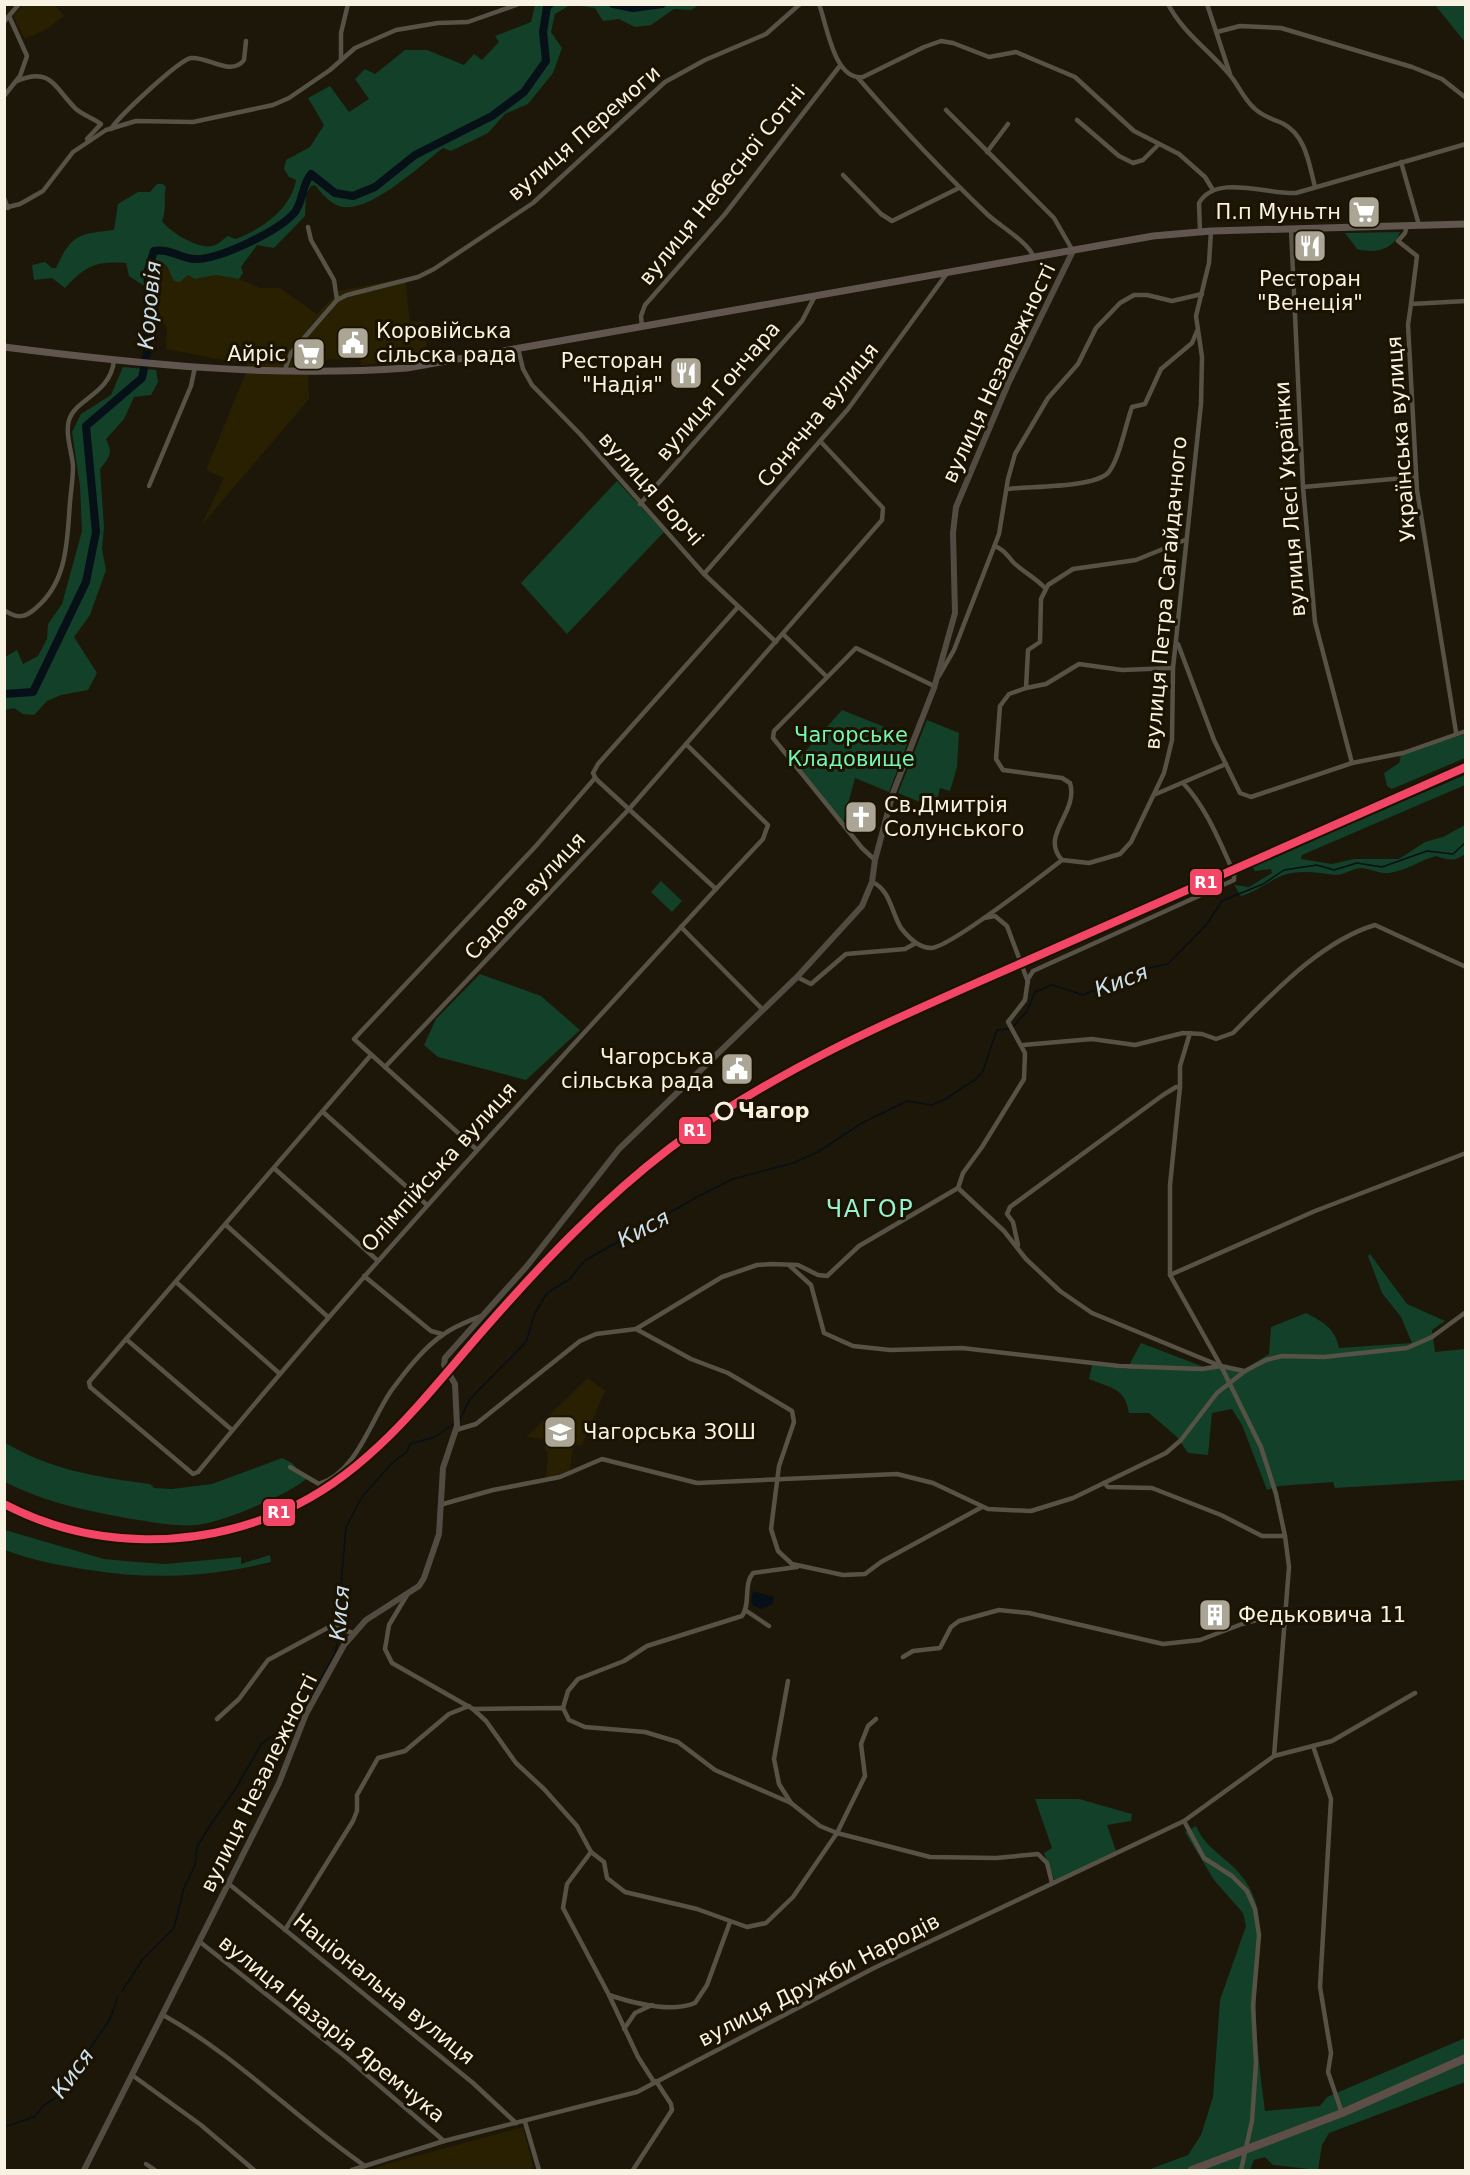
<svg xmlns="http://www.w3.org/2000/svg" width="1470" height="2175" viewBox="0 0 1470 2175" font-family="'DejaVu Sans',sans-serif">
	<rect width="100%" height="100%" fill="#1c1709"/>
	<g fill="#291f01">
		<polygon points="24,4 55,5 64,16 47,29 25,39 13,16"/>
		<polygon points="161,262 166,265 169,273 188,275 195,279 216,275 239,279 260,288 280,288 317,314 339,291 405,278 410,322 425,321 427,358 361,365 360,359 308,360 309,399 201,526 224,478 206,470 249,365 166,349 167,328 161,320 153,282 157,266"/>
		<polygon points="588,1378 605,1391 582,1445 573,1446 570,1472 546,1478 548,1451 545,1451 544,1439 526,1437"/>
		<polygon points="523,2127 534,2170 369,2170 397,2161"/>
	</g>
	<g fill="#124028">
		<path d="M535 5H570L555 14 551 32 562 48 553 73 528 104 505 114 488 133 451 151 443 148C421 165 372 211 344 207 332 206 322 194 315 185L311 186 306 194 305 216 274 248 257 245 241 267 243 273 239 279 216 275 195 279 188 275 180 282 174 281 166 265 161 262 157 266 153 282 144 286 129 276 126 263C95 261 86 266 65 288L52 278 34 280 32 265 45 262 52 268H56C72 234 78 234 114 230L118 204 138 192H150L157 184H163L166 187C163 199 167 209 162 221 171 233 198 249 212 246 218 245 223 239 228 236L235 239C261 230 291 209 296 180L289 177 284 169 286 160 310 147 324 125 308 98 330 86 349 112 369 99 355 79 365 69 375 74 405 50H427L464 65 474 54 482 60 499 42 495 36 531 22Z"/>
		<polygon points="574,5 699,5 691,10 674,9 651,25 635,27 619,19 603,21 595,8"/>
		<polygon points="1435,5 1465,5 1465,42"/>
		<path d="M1400 232C1394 250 1374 254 1357 249L1345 233Z"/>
		<path d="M123 367 156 370 158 382 151 395 134 397 124 419 106 439C113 453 110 457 100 469L104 527 102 549 106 570 90 615 74 637 97 673 88 690 61 695 47 701 34 715 23 714 14 708 5 710V657L17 650 23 664 38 656 47 639 48 624 62 604 82 531 80 486 72 432 81 414 111 395Z"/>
		<polygon points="617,481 664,532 567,634 521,583"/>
		<polygon points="842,710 910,737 889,792 855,778 843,823 793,765"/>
		<polygon points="927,720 959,733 957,767 950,791 940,788 936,804 922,803 898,793"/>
		<polygon points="1465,734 1465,758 1392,789 1387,786 1384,773 1399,763 1401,755"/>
		<path d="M1465 775V785L1302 855 1301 859 1332 864 1354 859H1399L1425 842 1443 837 1465 825V854C1455 862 1448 860 1436 856 1421 860 1406 871 1389 873 1380 874 1371 869 1362 868 1353 868 1344 875 1336 875 1317 873 1300 869 1281 876 1267 882 1256 892 1241 896L1234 885 1249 887 1272 873 1271 869 1255 871 1252 866Z"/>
		<polygon points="661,881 682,901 672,912 651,892"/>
		<polygon points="480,974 541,996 580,1030 526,1080 438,1057 424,1045 436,1019"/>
		<path d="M1370 1254 1407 1304 1445 1321 1432 1330 1435 1352 1465 1349V1480L1335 1488 1333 1482 1279 1486 1267 1490 1242 1425 1232 1409 1212 1413 1208 1455 1188 1453 1177 1437 1149 1413H1129C1125 1387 1110 1388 1089 1379L1092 1365 1127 1369 1141 1343 1204 1367 1221 1366 1240 1372 1269 1354 1271 1327 1306 1313C1323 1322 1335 1328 1339 1348L1412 1343 1401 1317 1382 1293 1368 1256Z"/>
		<path d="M4 1442C50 1470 97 1477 150 1484L154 1488 172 1489 212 1484 282 1458 292 1463 306 1479C288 1495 221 1523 196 1525 176 1527 152 1522 132 1519 88 1511 46 1503 5 1482Z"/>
		<path d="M5 1530 104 1559 137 1562 165 1564 241 1557V1564L270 1555 271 1562C209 1577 152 1580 89 1570 59 1565 33 1561 5 1550Z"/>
		<polygon points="1035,1799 1079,1799 1132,1814 1131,1821 1107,1825 1116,1851 1055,1881 1044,1853 1052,1848"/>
		<path d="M1196 1826C1209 1857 1241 1860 1255 1900 1265 1933 1257 1963 1256 1996 1255 2035 1260 2073 1265 2111L1320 2106 1327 2097 1465 2038V2082L1329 2133 1322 2145 1318 2170 1273 2165 1265 2157 1254 2160 1250 2170H1148L1188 2155 1201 2135 1213 2097 1220 2000 1246 1926 1243 1913 1214 1880 1185 1832Z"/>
	</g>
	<polygon fill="#061016" points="753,1591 774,1597 773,1604 762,1609 754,1606 751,1602"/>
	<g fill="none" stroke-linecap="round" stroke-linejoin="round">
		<g stroke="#061016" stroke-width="1.5">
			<polyline points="1013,1027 1027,1011 1035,992 1052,985 1083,995 1110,984 1128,972 1168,964 1207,924 1222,901 1263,884 1284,870 1317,865 1334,870 1357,863 1382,867 1427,851 1453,854 1466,842"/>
			<polyline points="459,1421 470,1399 526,1342 535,1313 547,1293 570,1279 584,1261 699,1196 733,1179 793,1163 818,1152 862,1123 907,1101 931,1105 944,1100 976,1079 983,1071 997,1030 1009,1029"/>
			<polyline points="122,1991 143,1959 174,1928 184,1888 195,1865 197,1847 209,1827 236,1788 262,1743 290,1724 308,1703 335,1653 342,1621 339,1608 346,1527 362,1497 393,1462 407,1452 410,1444 435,1437 455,1423"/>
			<polyline points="4,2127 34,2117 44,2105 57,2097 110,2019 118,1996"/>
		</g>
		<g stroke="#061016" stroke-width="8">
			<polyline points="613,4 633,8 662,4"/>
			<path d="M4 694 33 692 86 582 96 532 86 426 142 378 148 348 146 330 150 309 147 273 154 251C169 248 179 258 194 259 219 260 279 231 295 212 303 201 302 185 311 174L335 193 353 196 375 187 415 155 492 116 524 92 546 61 543 32 547 7 550 4"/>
		</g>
		<g stroke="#565246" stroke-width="4.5">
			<path d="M819 4C827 25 834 81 863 77L924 47 941 41 953 43 989 57 1016 52 1075 77 1134 131 1179 154 1205 177 1213 190"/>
			<path d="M1168 4C1183 33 1209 50 1229 74 1238 84 1243 98 1254 108 1262 116 1272 119 1282 123 1306 135 1309 164 1315 187"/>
			<polyline points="1207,4 1230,74"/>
			<polyline points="4,22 19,4"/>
			<polyline points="1217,32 1240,26 1281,28 1412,67 1442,79 1466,98"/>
			<polyline points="341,59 341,33 348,4"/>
			<path d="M858 78C899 125 942 171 988 215 1000 226 1030 243 1034 258"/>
			<path d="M17 81C52 66 55 89 76 109 83 115 93 118 101 124L87 139"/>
			<polyline points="4,96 20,76 27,56 9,16"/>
			<polyline points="946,110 1054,218 1073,251"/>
			<polyline points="1077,120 1119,156 1133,163 1143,160 1159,144"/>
			<path d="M111 129C118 117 179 60 191 58 208 56 231 77 244 60L246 41"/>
			<polyline points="987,152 1008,124"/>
			<polyline points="1401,162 1419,225"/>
			<polyline points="843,175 881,214 892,221 959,188"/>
			<polyline points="4,198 8,208"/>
			<polyline points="4,208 20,204 43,191 73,152 106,130 136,121 193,122 273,105 289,98 330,70 355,48 396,30 438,23 468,22 519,4"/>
			<polyline points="1407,226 1405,233 1398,241 1417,256 1411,304"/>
			<polyline points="308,227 311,240 334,280 337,300"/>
			<polyline points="1291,229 1303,487 1315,622 1352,763"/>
			<path d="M1200 231 1199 203C1216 173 1268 195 1296 193L1466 144"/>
			<polyline points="642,327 641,316 645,305 725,214 839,67"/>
			<polyline points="518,348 523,369 532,385 580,434 704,574 776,642"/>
			<polyline points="284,372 291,353 337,300 347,295 418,277 434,269 533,203 665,82 705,60 766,34 800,4"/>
			<polyline points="149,486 191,386 195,367"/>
			<polyline points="1303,487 1415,477"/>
			<path d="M1008 489C1031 486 1092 488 1108 473 1119 461 1126 423 1132 407L1145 404 1161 369 1192 343 1197 331"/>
			<polyline points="640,504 802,321 815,296"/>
			<path d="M995 546C1004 550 1007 555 1013 562 1023 572 1035 577 1045 588"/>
			<polyline points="704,574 848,409 948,272"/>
			<path d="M4 610C17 619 25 618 36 608 68 581 67 540 70 502 71 490 73 479 73 466 72 452 65 434 69 420 75 399 111 394 114 360"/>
			<polyline points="783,634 827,677"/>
			<polyline points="1178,644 1214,740 1240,793 1251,797 1352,763 1403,753 1466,731"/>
			<polyline points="939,676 954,650 999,534 1008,479 1015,454 1048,398 1078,364 1096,328 1120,303 1134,295 1147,295 1172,301 1202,294"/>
			<polyline points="1026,688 1046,684 1079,664 1122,670 1173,668"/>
			<polyline points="1456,732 1417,490 1408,325 1411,304 1466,301"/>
			<polyline points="686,744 768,825 763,839 716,889 596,779 593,773 598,764 738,607"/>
			<polyline points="1156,794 1226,764"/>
			<polyline points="875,860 862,848 773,738 774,731 856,648 934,686"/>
			<path d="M1062 860C1039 835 1079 813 1070 783L1062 778 1003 770 996 759 1000 706 1009 694 1026 688 1028 650 1040 642 1041 599 1048 585 1073 569 1136 560 1185 540"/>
			<path d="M872 882C890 889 892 914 901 928 908 937 919 948 931 948 951 947 1041 876 1062 860L1089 863 1120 854 1131 842 1164 773 1172 740 1173 668 1201 404 1202 357 1196 316 1209 263 1211 231"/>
			<polyline points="984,918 995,916 1007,926 1028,982"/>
			<polyline points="681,927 763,1010"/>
			<polyline points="797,977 811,984 846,954 905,949 916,943"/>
			<polyline points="1190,1033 1180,1066 1180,1087 1170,1185 1170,1275 1221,1366 1261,1447 1276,1494 1285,1536 1289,1567 1274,1756"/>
			<path d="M1023 1045 1092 1039 1135 1045 1183 1033 1202 1034 1216 1039 1233 1033C1272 994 1321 941 1375 925L1466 967"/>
			<path d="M371 1055 89 1382 90 1387 193 1474 198 1472C363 1271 540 1081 716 889"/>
			<polyline points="385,1067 630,808 882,520 883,508 821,442"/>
			<polyline points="323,1112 427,1205"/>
			<polyline points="476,1149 354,1039 535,847 595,778"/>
			<polyline points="275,1169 377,1260"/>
			<polyline points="958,1188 1004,1231 1026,1259 1060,1291 1092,1313 1218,1365"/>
			<polyline points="226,1225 328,1317"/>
			<polyline points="1018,1245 1013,1222 1007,1214 1010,1207 1163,1095 1176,1087 1180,1087"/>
			<polyline points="790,1266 811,1285 824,1333 853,1346 890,1350 962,1348 1119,1366 1202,1369 1221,1366 1244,1371"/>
			<polyline points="1170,1275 1315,1211 1466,1153"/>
			<polyline points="364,1276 431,1331 442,1334"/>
			<polyline points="176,1282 279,1373"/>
			<polyline points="636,1329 691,1359 728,1373 792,1411 794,1422 779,1466 771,1529 778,1551 792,1564 843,1575 865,1574 881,1562 982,1507"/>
			<polyline points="126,1339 232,1430"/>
			<path d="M456 1430 476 1424 580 1341 596 1334 636 1329 722 1277 757 1265 771 1264 798 1265 818 1275 827 1276 859 1246 958 1188 963 1173 982 1147 1024 1079 1025 1053 1008 1022 1025 1000 1028 979 1033 971 1234 880V873C1220 843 1207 808 1183 783"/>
			<path d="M290 1467 319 1484C356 1473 371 1420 391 1391 405 1372 424 1347 444 1334 455 1326 469 1321 481 1316"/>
			<polyline points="1104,1483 1108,1487 1152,1488 1221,1515 1262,1536 1285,1536"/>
			<polyline points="443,1504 493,1490 560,1477 602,1459 697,1483 897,1474 933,1483 988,1509 1031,1511 1073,1498 1166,1453 1181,1440 1217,1393 1245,1371 1266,1360 1282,1356 1324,1357 1407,1348 1432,1337 1466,1312"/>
			<polyline points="407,1595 389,1625 385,1649 392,1663 473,1709 563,1708 569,1720 585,1727 645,1732 678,1742 715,1770 791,1803 820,1826 837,1833 930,1857 996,1858 1038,1854 1047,1863 1052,1883"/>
			<polyline points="745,1610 769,1626"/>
			<polyline points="903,1657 913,1651 940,1648 951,1627 959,1621 999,1610 1029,1613 1163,1644 1200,1640 1242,1624 1287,1612"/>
			<polyline points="788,1681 774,1759 779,1784 791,1803"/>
			<path d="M563 1708 568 1691 578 1679 624 1661 647 1646 742 1616C751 1604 743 1585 753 1573L797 1567"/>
			<polyline points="473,1709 486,1721 516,1763 544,1789 577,1826 591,1852 604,1862 607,1878 625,1892 697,1909 747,1927 766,1923 793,1897 837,1833 865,1776 861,1744 868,1726 876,1719"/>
			<polyline points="217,1719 239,1699 268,1660 331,1626 353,1633"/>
			<polyline points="1313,1746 1331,1799 1320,1987 1331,2053 1328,2072 1342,2113"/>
			<polyline points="1184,1821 1204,1858 1232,1876 1247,1891 1255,1909 1259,1935 1253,2006 1256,2063 1252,2121 1241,2170"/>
			<polyline points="591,1852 567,1884 563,1908 609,1995 638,2057 654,2082"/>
			<polyline points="229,1884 473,2083 516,2123"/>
			<polyline points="285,1930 353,1821 357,1811 357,1795 378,1758 405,1751 449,1714 469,1706"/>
			<polyline points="200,1942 347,2058 444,2141"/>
			<path d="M609 1995C633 2003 671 2013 695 2003L707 1985 730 1922"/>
			<path d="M163 2015C237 2056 295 2118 365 2166"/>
			<polyline points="624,2029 635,2013 652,2005"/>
			<polyline points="132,2075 201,2125 254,2170"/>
			<polyline points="525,2122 539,2170"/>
			<polyline points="146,2164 155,2170"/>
			<polyline points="352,2170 444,2141 637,2092 874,1968 1184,1821 1274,1756 1332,1741 1415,1693"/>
			<polyline points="633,2170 672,2110 671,2104 656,2081"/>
		</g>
		<polyline stroke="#524b42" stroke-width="6" points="84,2170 279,1783 306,1714 344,1645 366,1620 419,1586 424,1578 439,1534 443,1468 457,1426 455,1384 444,1365 445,1358 527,1266 619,1149 797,977 862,906 872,882 875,860 893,793 934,688 955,613 953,533 956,507 1008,384 1073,251"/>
		<path stroke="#61554f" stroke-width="7" d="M4 347C138 364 272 378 407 368L1153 236 1211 231 1466 224"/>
		<polyline stroke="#5d4e47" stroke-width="8" points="1192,2170 1342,2113 1466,2058"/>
		<g stroke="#1b1200" stroke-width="12">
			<path id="rail-1" d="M4 1504C92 1550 196 1550 286 1510 371 1472 426 1395 486 1327 543 1262 602 1200 670 1148 784 1063 913 1011 1042 954 1183 892 1324 830 1466 767"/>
		</g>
		<use href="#rail-1" stroke="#f34667" stroke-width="8"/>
	</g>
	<defs>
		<g id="supermarket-square" transform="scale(1.725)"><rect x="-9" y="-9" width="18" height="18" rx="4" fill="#aba596" stroke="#1b1200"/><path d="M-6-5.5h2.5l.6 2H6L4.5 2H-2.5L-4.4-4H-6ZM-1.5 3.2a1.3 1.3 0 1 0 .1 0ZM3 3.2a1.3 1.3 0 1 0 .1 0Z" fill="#fff"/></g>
		<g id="restaurant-square" transform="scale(1.725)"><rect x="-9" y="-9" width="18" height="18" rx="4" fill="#aba596" stroke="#1b1200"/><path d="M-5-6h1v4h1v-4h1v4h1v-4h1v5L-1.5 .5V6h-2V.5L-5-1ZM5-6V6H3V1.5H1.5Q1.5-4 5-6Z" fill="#fff"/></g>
		<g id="civic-square" transform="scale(1.725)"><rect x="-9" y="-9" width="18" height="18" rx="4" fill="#aba596" stroke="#1b1200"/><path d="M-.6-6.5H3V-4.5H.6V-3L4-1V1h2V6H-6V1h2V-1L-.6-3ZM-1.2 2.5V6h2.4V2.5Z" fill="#fff"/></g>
		<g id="church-square" transform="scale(1.725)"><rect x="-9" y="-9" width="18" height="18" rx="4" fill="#aba596" stroke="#1b1200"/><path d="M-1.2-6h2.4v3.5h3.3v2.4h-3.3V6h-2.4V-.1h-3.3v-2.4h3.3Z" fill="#fff"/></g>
		<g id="school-square" transform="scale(1.725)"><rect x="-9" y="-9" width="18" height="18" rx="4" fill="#aba596" stroke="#1b1200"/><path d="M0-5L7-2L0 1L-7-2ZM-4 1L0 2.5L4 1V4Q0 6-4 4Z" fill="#fff"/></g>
		<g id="building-square" transform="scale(1.725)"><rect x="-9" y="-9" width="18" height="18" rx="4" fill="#aba596" stroke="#1b1200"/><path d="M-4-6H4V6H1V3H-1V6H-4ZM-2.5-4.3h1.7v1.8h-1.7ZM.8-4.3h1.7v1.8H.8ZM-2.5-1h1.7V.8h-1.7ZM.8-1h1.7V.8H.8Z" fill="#fff"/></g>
	</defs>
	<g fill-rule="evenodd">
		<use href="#supermarket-square" x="1364" y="212"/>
		<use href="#restaurant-square" x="1310" y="246"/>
		<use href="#civic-square" x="353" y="343"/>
		<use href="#supermarket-square" x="309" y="354"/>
		<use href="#restaurant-square" x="686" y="373"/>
		<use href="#church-square" x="861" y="817"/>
		<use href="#civic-square" x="737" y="1069"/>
		<use href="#school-square" x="560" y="1432"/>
		<use href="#building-square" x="1215" y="1615"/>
	</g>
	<circle fill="#1b1200" stroke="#f8f2e2" stroke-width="3" cx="724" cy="1111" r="8"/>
	<g text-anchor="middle" stroke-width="6" stroke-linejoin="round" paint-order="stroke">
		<g font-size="21" fill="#f8f2e2" stroke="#1b1200">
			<text transform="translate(584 133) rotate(-41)" y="7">вулиця Перемоги</text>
			<text transform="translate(722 185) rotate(-51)" y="7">вулиця Небесної Сотні</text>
			<text transform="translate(999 373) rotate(-65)" y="7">вулиця Незалежності</text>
			<text transform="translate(718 391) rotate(-49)" y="7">вулиця Гончара</text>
			<text transform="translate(818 415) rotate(-51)" y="7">Сонячна вулиця</text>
			<text transform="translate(1401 439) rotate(-94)" y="7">Українська вулиця</text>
			<text transform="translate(651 489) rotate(48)" y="7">вулиця Борчі</text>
			<text transform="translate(1290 499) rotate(-94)" y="7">вулиця Лесі Українки</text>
			<text transform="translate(1166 593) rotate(-85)" y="7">вулиця Петра Сагайдачного</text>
			<text transform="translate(525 896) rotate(-47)" y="7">Садова вулиця</text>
			<text transform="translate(439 1167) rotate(-48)" y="7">Олімпійська вулиця</text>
			<text transform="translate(259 1783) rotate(-64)" y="7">вулиця Незалежності</text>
			<text transform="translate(819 1980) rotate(-27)" y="7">вулиця Дружби Народів</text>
			<text transform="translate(384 1989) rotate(39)" y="7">Національна вулиця</text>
			<text transform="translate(332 2029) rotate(39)" y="7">вулиця Назарія Яремчука</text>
		</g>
		<g font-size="21" fill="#f8f2e2" stroke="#1b1200" text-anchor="end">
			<text x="1341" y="219">П.п Муньтн</text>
			<text x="1310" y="286" text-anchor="middle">Ресторан<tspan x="1310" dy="24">"Венеція"</tspan></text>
			<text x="376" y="338" text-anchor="start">Коровійська<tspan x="376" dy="24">сільска рада</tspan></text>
			<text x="286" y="361">Айріс</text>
			<text x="663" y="368">Ресторан<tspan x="663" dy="24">"Надія"</tspan></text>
			<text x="884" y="812" text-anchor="start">Св.Дмитрія<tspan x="884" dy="24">Солунського</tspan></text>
			<text x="714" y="1064">Чагорська<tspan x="714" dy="24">сільська рада</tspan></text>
			<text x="583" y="1439" text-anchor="start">Чагорська ЗОШ</text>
			<text x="1238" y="1622" text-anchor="start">Федьковича 11</text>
		</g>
		<g font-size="21" fill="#74f6b3" stroke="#1b1200">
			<text x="851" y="742">Чагорське<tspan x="851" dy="24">Кладовище</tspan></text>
		</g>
		<g font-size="21" font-weight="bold" fill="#f8f2e2" stroke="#1b1200" text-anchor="start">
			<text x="738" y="1118">Чагор</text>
		</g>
		<g font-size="22" font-style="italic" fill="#cadfee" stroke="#1b1200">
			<text transform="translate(149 305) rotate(-85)" y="8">Коровія</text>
			<text transform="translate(1121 980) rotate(-21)" y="8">Кися</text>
			<text transform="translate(643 1228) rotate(-28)" y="8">Кися</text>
			<text transform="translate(339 1613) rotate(-85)" y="8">Кися</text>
			<text transform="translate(72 2073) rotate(-54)" y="8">Кися</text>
		</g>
		<g font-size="24" letter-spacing="1.5" fill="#95f2d3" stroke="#1b1200">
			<text x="870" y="1217">ЧАГОР</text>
		</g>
	</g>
	<g stroke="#1b1200" stroke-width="2">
		<rect x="1189" y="868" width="34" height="28" rx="6" fill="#f34667"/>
		<rect x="678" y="1116" width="34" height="29" rx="6" fill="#f34667"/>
		<rect x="262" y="1498" width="34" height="29" rx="6" fill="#f34667"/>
	</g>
	<g font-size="16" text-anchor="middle" font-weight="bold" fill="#fff">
		<text x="1206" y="888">R1</text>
		<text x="695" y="1136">R1</text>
		<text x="279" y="1518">R1</text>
	</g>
	<rect width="1470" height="2175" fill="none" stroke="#f8f2e2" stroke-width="12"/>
</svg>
